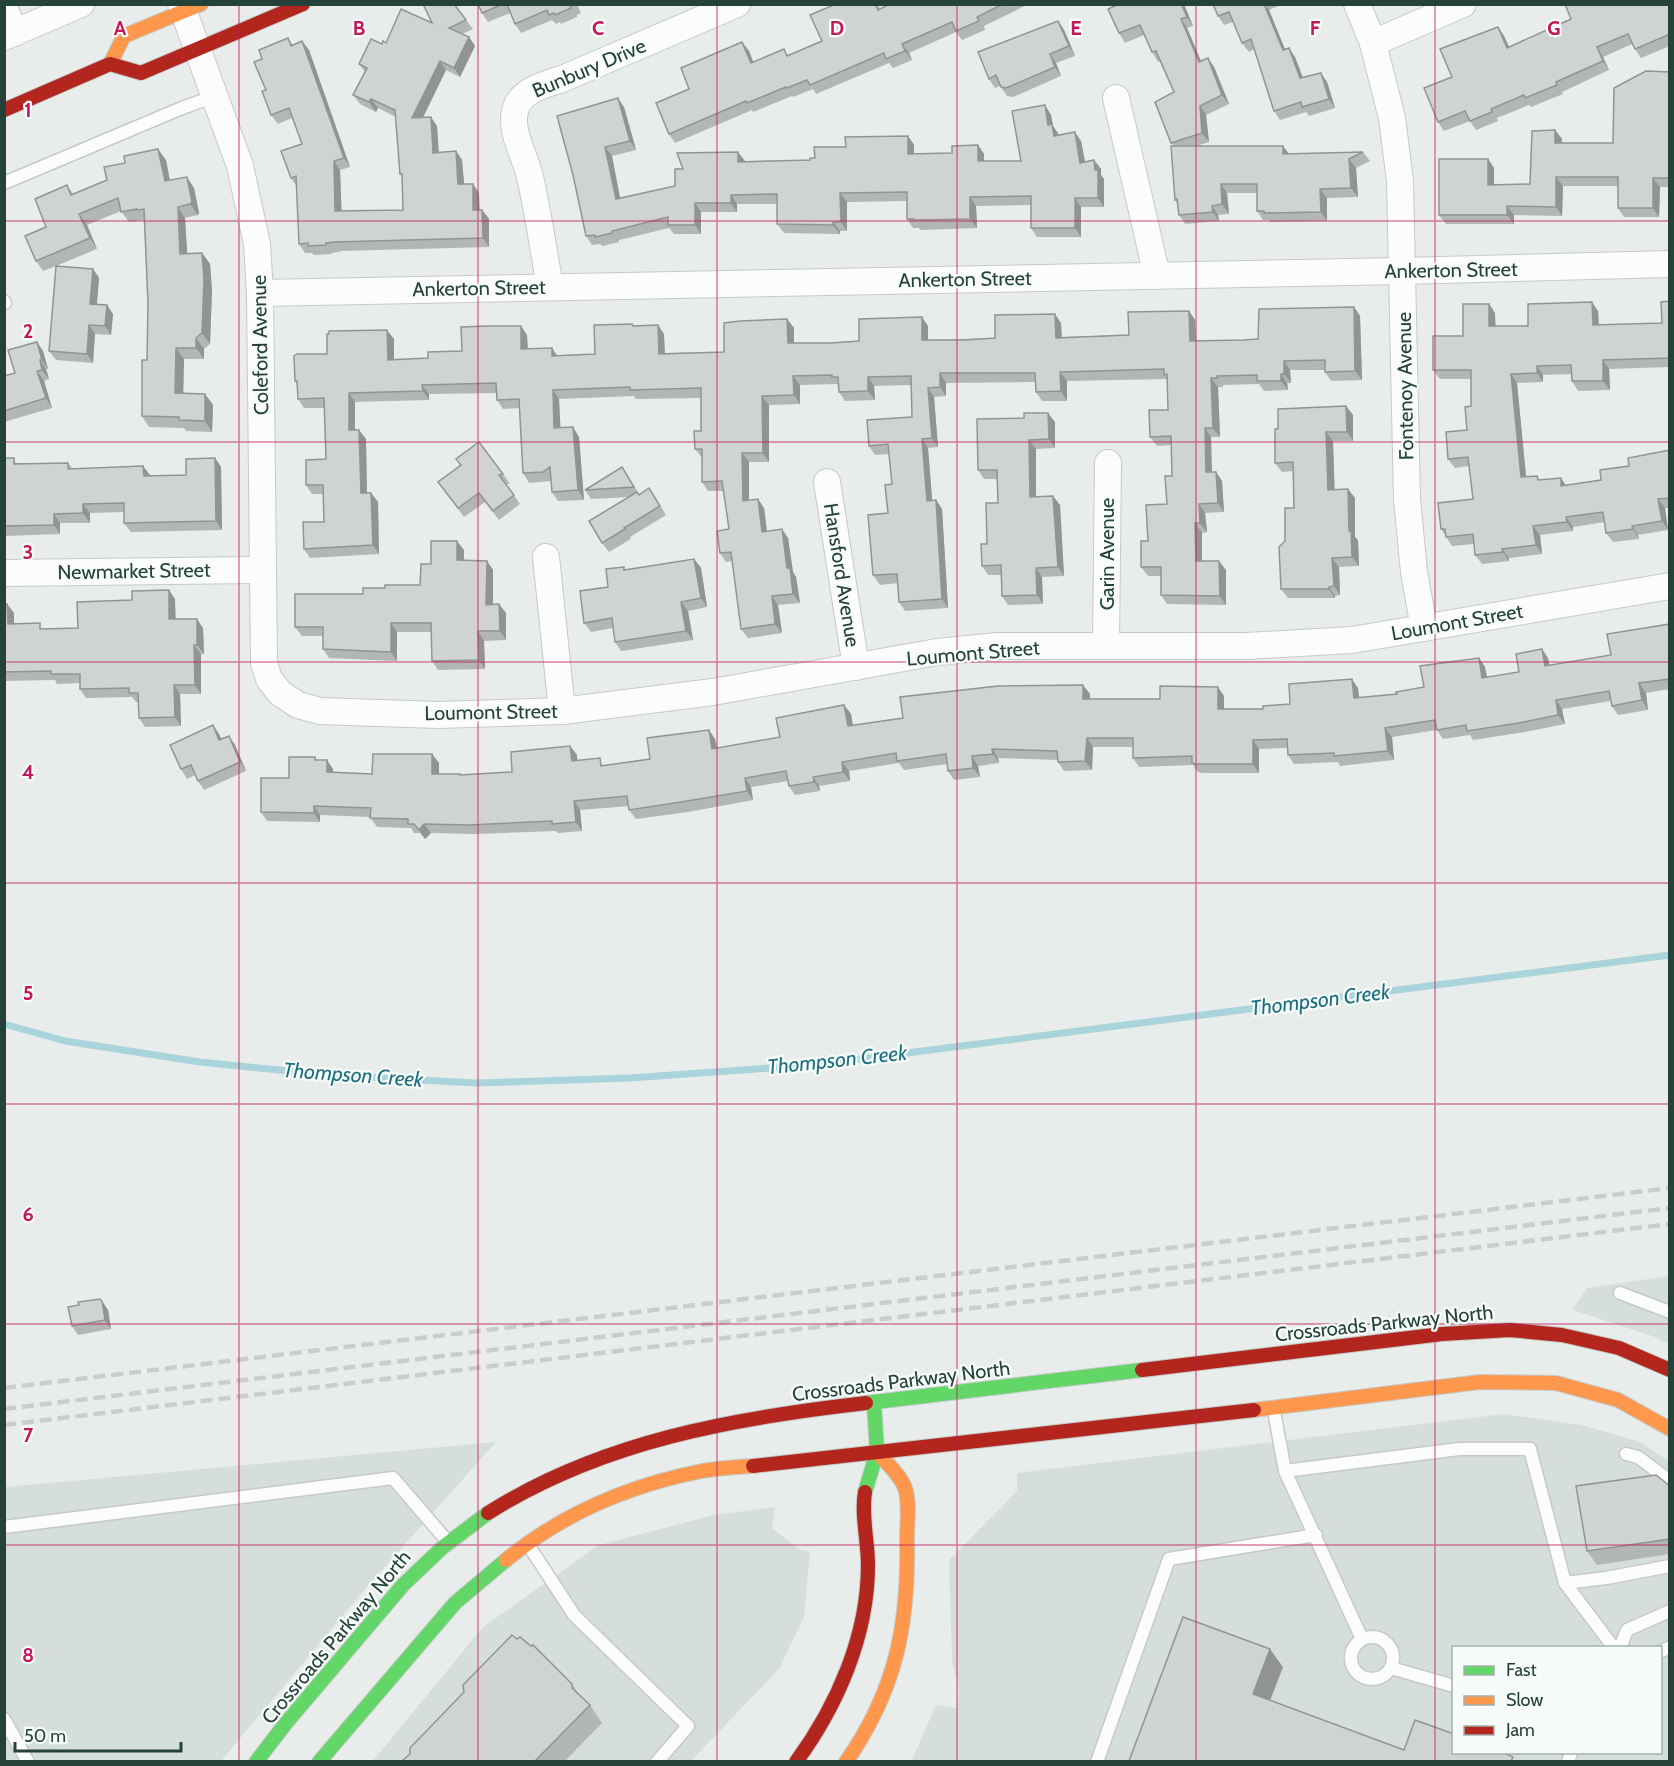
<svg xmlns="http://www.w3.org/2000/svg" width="1674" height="1766" viewBox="0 0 1674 1766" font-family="Cabin,sans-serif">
	<rect width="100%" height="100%" fill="#e8edeb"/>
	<g fill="#d6dedb" fill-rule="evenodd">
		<polygon points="1669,1276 1669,1344 1655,1337 1573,1310 1587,1288"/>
		<path d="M1504 1414 1581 1425 1638 1441 1669 1461V1761L911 1762 936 1705 957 1708 958 1685 952 1662 949 1560 1017 1491V1473ZM1454 1648H1660V1752H1454Z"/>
		<polygon points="496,1442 367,1587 221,1761 5,1762 5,1487"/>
		<polygon points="775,1507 772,1528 800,1550 810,1552 804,1617 779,1669 691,1761 372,1762 483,1627 599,1545 714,1515"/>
	</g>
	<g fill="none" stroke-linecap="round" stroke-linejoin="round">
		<polyline stroke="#a9d4db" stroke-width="7" points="4,1024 65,1041 200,1062 328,1075 476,1083 630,1078 813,1065 1670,955"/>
		<g stroke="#c5cac8" stroke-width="15">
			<g id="lane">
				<polyline points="4,183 182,108 215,96"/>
				<polyline points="4,301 5,303"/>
				<polyline points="1620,1293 1670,1312"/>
				<polyline points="1274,1411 1285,1471 1459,1449 1530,1449 1565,1583 1614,1648"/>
				<polyline points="1626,1454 1638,1457 1670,1481"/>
				<polyline points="1285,1471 1362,1639"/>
				<polyline points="4,1527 393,1478 448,1542"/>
				<polyline points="527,1543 574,1615 688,1726 657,1762"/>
				<polyline points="1565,1583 1606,1578 1670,1566"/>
				<circle cx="1372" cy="1658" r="21"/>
				<polyline points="1620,1648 1627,1630 1670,1611"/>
				<polyline points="1660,1652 1670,1647"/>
				<polyline points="1391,1668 1454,1686"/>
				<polyline points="4,1719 28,1762"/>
				<polyline points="1097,1762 1169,1559 1316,1535"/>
				<polyline points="1568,1762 1571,1752"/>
			</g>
		</g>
		<g stroke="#c5cac8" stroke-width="28">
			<g id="street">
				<polyline points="181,4 240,166 257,244 260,293 264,663 269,679 280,693 298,705 320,711 438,715 562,711 713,692 937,652 997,646 1247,646 1352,640 1670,586"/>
				<polyline points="1357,4 1373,43 1392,118 1400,181 1407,499 1414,572 1424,628"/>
				<polyline points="4,8 15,33"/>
				<polyline points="4,37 81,4"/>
				<polyline points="1373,43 1463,4"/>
				<polyline points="1116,98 1157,276"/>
				<path d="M550 286C543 249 538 210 529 173 524 154 510 131 515 111 519 91 545 84 562 79L737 4"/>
				<polyline points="260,293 1402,271 1670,264"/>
				<polyline points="827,482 856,667"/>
				<polyline points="546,557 562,711"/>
				<polyline points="4,573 263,570"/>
				<polyline points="1106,645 1108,463"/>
			</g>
		</g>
		<g stroke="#c3cbc8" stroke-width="16">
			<g id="fast">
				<polyline points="866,1403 1142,1370"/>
				<polyline points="865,1492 877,1452 874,1402"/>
				<polyline points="256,1762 286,1723 403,1585 443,1547 488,1513"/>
				<polyline points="319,1762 455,1603 506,1560"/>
			</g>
		</g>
		<g stroke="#c3cbc8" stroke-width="16">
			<g id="slow">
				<polyline points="110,64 124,36 201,4"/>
				<polyline points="1254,1410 1480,1382 1556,1383 1618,1400 1670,1429"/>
				<path d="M506 1560C562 1514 631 1485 702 1471 719 1468 736 1467 753 1466"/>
				<path d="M846 1762C896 1690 909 1625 907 1538 907 1522 910 1503 905 1488 900 1474 886 1463 877 1452"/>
			</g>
		</g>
		<g stroke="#c3cbc8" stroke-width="16">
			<g id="jam">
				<polyline points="4,110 110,64 141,73 303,4"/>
				<polyline points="1142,1370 1442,1334 1510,1330 1562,1335 1619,1348 1670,1370"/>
				<polyline points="753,1466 1254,1410"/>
				<path d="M488 1513C602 1441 734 1418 866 1403"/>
				<path d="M796 1762C837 1706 868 1636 868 1565 868 1541 861 1515 865 1492"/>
			</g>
		</g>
		<use href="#lane" stroke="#fcfcfc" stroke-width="12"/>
		<use href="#street" stroke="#fcfcfc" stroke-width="26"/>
		<use href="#fast" stroke="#63d668" stroke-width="14"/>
		<use href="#slow" stroke="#ff974d" stroke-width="14"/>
		<use href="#jam" stroke="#b3261e" stroke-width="14"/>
		<g stroke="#c9cdcc" stroke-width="4.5" stroke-dasharray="12 6" stroke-linecap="butt">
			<polyline points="4,1388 1670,1188"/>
			<polyline points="4,1409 1670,1208"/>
			<polyline points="4,1425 1670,1224"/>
		</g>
	</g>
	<g fill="#b2b6b5">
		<polygon points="478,4 577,4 581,13 577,15 577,17 561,24 560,22 556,24 552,20 521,33 515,24 510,13 488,22 482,13"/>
		<polygon points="836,4 878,4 880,9 890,4 1029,4 984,26 985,30 962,40 956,32 909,53 912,60 893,68 889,63 816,94 813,89 793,97 792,96 753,112 752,110 675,143 669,134 689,89 742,42 749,51 753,62 789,55 822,41"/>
		<polygon points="1184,4 1193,26 1187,28 1201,61 1214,67 1229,104 1206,115 1209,142 1196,146 1283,146 1288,154 1363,152 1370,161 1356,168 1358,197 1327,198 1327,221 1270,222 1269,220 1263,220 1257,211 1257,193 1227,193 1229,214 1218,215 1219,221 1185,224 1179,215 1177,203 1175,200 1174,146 1171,143 1174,92 1160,61 1158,62 1152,52 1144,35 1125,43 1119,33"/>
		<polygon points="1213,4 1283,4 1269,10 1285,50 1295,57 1303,77 1327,82 1335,108 1309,116 1306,112 1280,120 1274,111 1254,49 1249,52 1242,43 1233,22 1224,25 1218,16"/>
		<polygon points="1670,4 1670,46 1641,58 1635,49 1632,44 1603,57 1609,70 1562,92 1563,94 1531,107 1529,105 1497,118 1498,121 1476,130 1470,121 1444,131 1438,122 1452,77 1498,27 1504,36 1509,47"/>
		<polygon points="466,20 473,29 462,34 469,37 475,46 460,77 446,70 423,118 437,126 439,152 456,151 462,160 464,184 479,193 479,210 482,210 489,219 489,247 342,251 332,253 332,254 314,255 312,253 305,253 299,244 297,187 291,178 302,144 292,118 278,124 271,115 266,90 262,59 288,38 293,45 302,41 309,50 350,167 340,170 341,211 403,210 402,177 400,174 396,117 378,108 376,112 360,104 353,95 365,72 359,64 382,44 432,23"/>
		<polygon points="1058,21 1064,30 1075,56 1056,63 1061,76 1013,97 1007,96 1000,86 995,88 989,79"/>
		<polygon points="1670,72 1670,187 1660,187 1659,217 1624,217 1618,208 1618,186 1563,186 1562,216 1514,215 1514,224 1446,224 1439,215 1488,159 1494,168 1494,185 1530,184 1555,130 1562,139 1562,143 1613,143"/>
		<polygon points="624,107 636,150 612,156 620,198 675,186 683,169 745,161 810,160 846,147 908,136 914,145 914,154 952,153 978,145 984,154 984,161 1021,161 1051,115 1053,126 1058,135 1081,141 1085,162 1094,160 1101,169 1101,175 1104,179 1104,207 1081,207 1081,237 1037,237 1031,228 1031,205 976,206 977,228 920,230 919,228 913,228 907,219 907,201 847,202 847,231 840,231 840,234 784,233 777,224 777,204 737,204 737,212 701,212 701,234 674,234 669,228 619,240 619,242 602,246 600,244 592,245 586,236 573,175"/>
		<polygon points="166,160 170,180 194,188 199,213 198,215 185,218 187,254 202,253 210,264 212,291 210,344 204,349 204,359 184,359 183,393 205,394 213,405 212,432 186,431 184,428 149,427 142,416 147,360 148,303 144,221 143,220 129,222 121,211 87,225 97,249 56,266 93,269 99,278 97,304 113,314 111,335 95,334 93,363 56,360 49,351 56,266 43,271 36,261 46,227 67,185 73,194"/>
		<polygon points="1670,301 1670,367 1609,369 1610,390 1578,391 1572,381 1572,374 1543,375 1543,382 1517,383 1526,477 1537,476 1540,480 1566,485 1601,480 1629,466 1670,450 1670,508 1665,508 1668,530 1638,535 1639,539 1613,542 1606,533 1605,522 1573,527 1573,531 1540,535 1542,554 1509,558 1509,561 1482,564 1475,555 1474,544 1452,546 1441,529 1473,499 1469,466 1455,468 1448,459 1467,430 1471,406 1471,379 1440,379 1433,370 1489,304 1495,313 1495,326 1528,326 1598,311 1599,325 1662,323"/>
		<polygon points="1354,307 1360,316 1362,380 1331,381 1325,372 1325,370 1290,370 1291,383 1287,383 1288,390 1264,391 1259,384 1223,385 1223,387 1218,387 1220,437 1211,437 1212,472 1216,472 1222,481 1224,512 1205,513 1207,532 1202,533 1202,561 1226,570 1226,605 1167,604 1161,595 1161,576 1148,576 1141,567 1148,541 1167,504 1172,476 1171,445 1157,446 1150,437 1168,410 1168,380 1166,379 1067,381 1067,401 1042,401 1036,392 1035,382 946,383 946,396 934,397 938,447 928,448 932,500 936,500 942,509 948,608 905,611 899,602 898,583 880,585 873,575 888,513 892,484 889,454 875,455 869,446 912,417 911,385 874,386 875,400 845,401 839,392 839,386 837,384 800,385 800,404 769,405 769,462 749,462 749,500 764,508 767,531 788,538 793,572 796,577 800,603 778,605 782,633 748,638 741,629 732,561 726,562 720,553 729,529 724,491 708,491 702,482 702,458 695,449 701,431 701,398 636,399 634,396 559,399 560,428 579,437 584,500 558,501 552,492 551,480 550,481 529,483 523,473 520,408 503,409 497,400 496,393 429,394 429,400 355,402 355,430 359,430 366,439 367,493 371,493 378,502 379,554 310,558 304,549 324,522 323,494 312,494 306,485 326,459 324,408 304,408 298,399 297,385 295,381 327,354 394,339 394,359 428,358 462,351 521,326 527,335 528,349 557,356 595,354 634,326 658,325 664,334 665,353 724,352 787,319 794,328 794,343 831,343 859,341 928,326 928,340 995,338 1061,323 1062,337 1129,335 1189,311 1195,320 1196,341 1243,340 1258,339"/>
		<polygon points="37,342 43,351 48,369 46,369 49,379 44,381 52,408 4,422 4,376 15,373"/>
		<polygon points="1346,406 1353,415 1353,441 1333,441 1334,489 1355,498 1355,537 1358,540 1359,566 1339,567 1340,595 1335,596 1335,598 1288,598 1281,589 1285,541 1294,508 1293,471 1282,472 1275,463 1278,429"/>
		<polygon points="1055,422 1055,448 1036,449 1036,496 1060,505 1064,576 1042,577 1043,604 1008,605 1002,596 1001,575 988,575 982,566 998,503 997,479 984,479 978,470"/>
		<polygon points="4,458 18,463 68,463 72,468 150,475 186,475 215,458 221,467 222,530 131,532 124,523 124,512 90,513 90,523 60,523 60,534 4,536"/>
		<polygon points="622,467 639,494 649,488 666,515 630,537 631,539 609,552 602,543 629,497 591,499 585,490"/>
		<polygon points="503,474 510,484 506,484 520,504 499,520 485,502 464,517 438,482"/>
		<polygon points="464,550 464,560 487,561 493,570 493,605 506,613 506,640 484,641 485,669 438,670 432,661 431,632 397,632 397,661 329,658 323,649 323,636 302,636 295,627 363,594 385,588 420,585 431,564"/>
		<polygon points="694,559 701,568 707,607 688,611 693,640 621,651 615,642 613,628 591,632 584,623 608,587 626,570"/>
		<polygon points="175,599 175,619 203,628 204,654 201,654 201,694 180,694 181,726 145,727 139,718 139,702 136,702 132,697 86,698 80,689 80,683 57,684 55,680 4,681 4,604 7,604 14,613 14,624 44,629 78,628"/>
		<polygon points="1670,624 1670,689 1646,693 1648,710 1618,715 1612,706 1611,701 1562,709 1565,724 1525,732 1473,740 1470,735 1443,739 1437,730 1392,737 1394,760 1340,766 1338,762 1294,764 1288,755 1287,748 1259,749 1259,773 1202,773 1198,772 1193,765 1139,767 1133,758 1133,747 1093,747 1092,770 1064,771 1058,762 1058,760 998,758 999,763 978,766 980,777 954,780 948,771 947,764 904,770 899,763 849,771 850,781 819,786 820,791 795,795 789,786 788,781 751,787 753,800 688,812 636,819 629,810 629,806 580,810 582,831 558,833 556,831 475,834 431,833 425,839 420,833 414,833 411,828 377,827 370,817 320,815 320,822 267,821 261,812 289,778 318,760 333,769 333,772 372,774 432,754 439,763 439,774 461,775 512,772 570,746 577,755 577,761 605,765 650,759 715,739 717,749 780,737 844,705 851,714 853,725 1090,694 1090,699 1160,699 1224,696 1224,709 1263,709 1290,704 1358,688 1359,698 1397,694 1424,687 1479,658 1485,667 1487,677 1519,672 1548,658 1549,665 1611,655"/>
		<polygon points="219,734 221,739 235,745 246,771 204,790 198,781 195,775 187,779 181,769"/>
		<polygon points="108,1310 111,1329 78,1335 72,1326"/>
		<polygon points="1670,1486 1670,1554 1597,1565 1587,1551"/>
		<polygon points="572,1684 580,1696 590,1705 602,1723 565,1761 402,1761"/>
	</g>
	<g fill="#919493">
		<polygon points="1181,4 1184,4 1193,26 1187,17"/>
		<polygon points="1264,4 1269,10 1289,59 1283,50"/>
		<polygon points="1181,19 1187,28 1205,71 1199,62"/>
		<polygon points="1058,21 1064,30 1075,56 1069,46"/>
		<polygon points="1498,27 1504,36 1514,57 1507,48"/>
		<polygon points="469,37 475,46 460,77 454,68"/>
		<polygon points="302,41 309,50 350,167 344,158"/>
		<polygon points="742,42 749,51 757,72 751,63"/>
		<polygon points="902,44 909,53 912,60 905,51"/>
		<polygon points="1597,47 1603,57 1609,70 1603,61"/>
		<polygon points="1289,48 1295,57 1306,87 1300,78"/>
		<polygon points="1050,54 1056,63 1061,76 1055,67"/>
		<polygon points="1208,58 1214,67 1229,104 1222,95"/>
		<polygon points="440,61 446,70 418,127 412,118"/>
		<polygon points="1321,73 1327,82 1335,108 1329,99"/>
		<polygon points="618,98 624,107 636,150 630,141"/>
		<polygon points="371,99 378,108 376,112 369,102"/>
		<polygon points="1045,105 1051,115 1053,126 1058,133 1060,145 1048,125"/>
		<polygon points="1200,106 1206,115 1209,142 1202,133"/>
		<polygon points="431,117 437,126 439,162 433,153"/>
		<polygon points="1555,130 1562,139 1562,152 1555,143"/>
		<polygon points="1075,132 1081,141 1087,172 1080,163"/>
		<polygon points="908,136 914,145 914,163 908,154"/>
		<polygon points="978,145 984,154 984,170 978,161"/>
		<polygon points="1283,146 1290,155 1283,154"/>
		<polygon points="605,147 612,156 622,208 616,199"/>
		<polygon points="158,149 166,160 172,192 165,181"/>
		<polygon points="456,151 462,160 465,193 458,184"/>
		<polygon points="738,152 745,161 745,171 738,162"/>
		<polygon points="1349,159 1356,168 1358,197 1351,188"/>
		<polygon points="1488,159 1494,168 1494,194 1488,185"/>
		<polygon points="1094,160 1101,169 1101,175 1104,179 1104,207 1098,198"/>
		<polygon points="334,161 340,170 342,220 335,211"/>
		<polygon points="187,177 194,188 199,213 198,215 190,204"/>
		<polygon points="1556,177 1563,186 1562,216 1556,207"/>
		<polygon points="1653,178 1660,187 1659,217 1653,208"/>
		<polygon points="473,184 479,193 480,220 473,210"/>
		<polygon points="1221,184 1227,193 1229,214 1222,204"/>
		<polygon points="1320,189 1327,198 1327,221 1321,212"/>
		<polygon points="840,193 847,202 847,231 841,222"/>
		<polygon points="731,195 737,204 737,212 731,203"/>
		<polygon points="970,197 976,206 977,228 970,219"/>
		<polygon points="1075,198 1081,207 1081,237 1075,228"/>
		<polygon points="695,203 701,212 701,234 695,225"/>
		<polygon points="1212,206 1218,215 1219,221 1213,212"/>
		<polygon points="1507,206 1514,215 1514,224 1507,215"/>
		<polygon points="178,207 185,218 188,265 180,254"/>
		<polygon points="482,210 489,219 489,247 483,238"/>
		<polygon points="79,214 87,225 97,249 90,238"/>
		<polygon points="833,222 840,231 840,234 833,225"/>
		<polygon points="202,253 210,264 212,291 210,344 202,333"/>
		<polygon points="93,269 99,278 96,313 90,304"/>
		<polygon points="1592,302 1598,311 1599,335 1593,325"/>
		<polygon points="1489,304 1495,313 1496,335 1489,326"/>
		<polygon points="107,305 113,314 111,335 105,326"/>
		<polygon points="1354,307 1360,316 1362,380 1355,371"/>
		<polygon points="1189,311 1195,320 1196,350 1190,341"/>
		<polygon points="1055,314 1061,323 1062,347 1056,338"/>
		<polygon points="922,317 928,326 928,349 922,340"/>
		<polygon points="787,319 794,328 794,352 788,343"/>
		<polygon points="89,325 95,334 93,363 87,354"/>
		<polygon points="658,325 664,334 665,363 659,354"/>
		<polygon points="521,326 527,335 528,358 521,349"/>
		<polygon points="387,330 394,339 394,369 388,360"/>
		<polygon points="196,338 204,349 204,359 196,348"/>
		<polygon points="37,342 43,351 48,369 42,360"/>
		<polygon points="176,348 184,359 183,404 175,393"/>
		<polygon points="552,348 558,357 552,356"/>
		<polygon points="40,360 46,369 49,379 42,370"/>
		<polygon points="1603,360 1609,369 1610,390 1603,381"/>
		<polygon points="1284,361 1290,370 1291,383 1284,374"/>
		<polygon points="1537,366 1543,375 1543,382 1537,373"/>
		<polygon points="37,371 44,381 52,408 46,398"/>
		<polygon points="1060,372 1067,381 1067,401 1061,391"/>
		<polygon points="940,373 946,383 946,396 940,387"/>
		<polygon points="1281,374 1287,383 1288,390 1281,381"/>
		<polygon points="1511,374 1517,383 1527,486 1521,477"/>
		<polygon points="793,376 800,385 800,404 794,395"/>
		<polygon points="868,377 874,386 875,400 868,391"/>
		<polygon points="1211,378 1218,387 1220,437 1213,428"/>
		<polygon points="422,385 429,394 429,400 423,391"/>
		<polygon points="928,388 934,397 938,447 932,438"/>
		<polygon points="553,390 559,399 561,437 554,428"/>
		<polygon points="349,393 355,402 355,439 349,430"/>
		<polygon points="205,394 213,405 212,432 205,421"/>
		<polygon points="762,396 769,405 769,462 763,453"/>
		<polygon points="1346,406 1353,415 1353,441 1347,432"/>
		<polygon points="1048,413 1055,422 1055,448 1049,439"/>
		<polygon points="573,427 579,437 584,500 578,490"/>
		<polygon points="1205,428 1211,437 1212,481 1206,472"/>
		<polygon points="359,430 366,439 367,502 361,493"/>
		<polygon points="1326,432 1333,441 1335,499 1328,490"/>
		<polygon points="922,439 928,448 933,510 927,501"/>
		<polygon points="1029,440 1036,449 1036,506 1030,497"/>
		<polygon points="742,453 749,462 749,510 743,501"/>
		<polygon points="215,458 221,467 222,530 216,521"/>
		<polygon points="143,466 150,475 144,476"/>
		<polygon points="1216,472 1222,481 1224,512 1218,503"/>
		<polygon points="1561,478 1567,487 1561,486"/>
		<polygon points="1348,489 1355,498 1355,537 1358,540 1359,566 1352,557 1349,531"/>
		<polygon points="371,493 378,502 379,554 373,545"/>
		<polygon points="1053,496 1060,505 1064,576 1058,567"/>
		<polygon points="758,499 764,508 768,541 762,532"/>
		<polygon points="1658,499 1665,508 1668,530 1662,521"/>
		<polygon points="936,500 942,509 948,608 942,599"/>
		<polygon points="83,504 90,513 90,523 83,513"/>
		<polygon points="1199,504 1205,513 1207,532 1200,523"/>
		<polygon points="54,514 60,523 60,534 54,525"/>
		<polygon points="1566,517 1573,527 1573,531 1567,522"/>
		<polygon points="1195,523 1202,533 1202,570 1196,561"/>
		<polygon points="1533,526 1540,535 1542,554 1536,545"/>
		<polygon points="1632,526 1638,535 1639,539 1633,529"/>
		<polygon points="782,529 788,538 793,572 796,577 800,603 793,594 787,568"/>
		<polygon points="457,541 464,550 464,569 457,560"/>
		<polygon points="1502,549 1509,558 1509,561 1503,552"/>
		<polygon points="1332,558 1339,567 1340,595 1334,586"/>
		<polygon points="694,559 701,568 707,607 701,598"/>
		<polygon points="487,561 493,570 493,614 486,605"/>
		<polygon points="1219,561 1226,570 1226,605 1220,596"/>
		<polygon points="1036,568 1042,577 1043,604 1037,595"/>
		<polygon points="1329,587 1335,596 1335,598 1329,589"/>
		<polygon points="169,590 175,599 176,628 169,619"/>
		<polygon points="772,596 778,605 782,633 775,624"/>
		<polygon points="681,602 688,611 693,640 686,631"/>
		<polygon points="7,604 14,613 14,633 8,624"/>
		<polygon points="499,604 506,613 506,640 500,631"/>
		<polygon points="197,619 203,628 204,654 197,645"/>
		<polygon points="391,623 397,632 397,661 391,652"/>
		<polygon points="478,631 484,641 485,669 479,660"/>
		<polygon points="194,645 201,654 201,694 195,685"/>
		<polygon points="1542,649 1548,658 1551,675 1545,666"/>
		<polygon points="1479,658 1485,667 1489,687 1482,678"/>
		<polygon points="1352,679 1358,688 1360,707 1354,698"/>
		<polygon points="1639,683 1646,693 1648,710 1642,700"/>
		<polygon points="174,685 180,694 181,726 175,717"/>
		<polygon points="1083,685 1090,694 1090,708 1083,699"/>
		<polygon points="1218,687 1224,696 1224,718 1218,709"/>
		<polygon points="1556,700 1562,709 1565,724 1558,715"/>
		<polygon points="844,705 851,714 854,735 848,726"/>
		<polygon points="213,725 219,734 226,749 219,740"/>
		<polygon points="1385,728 1392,737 1394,760 1388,751"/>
		<polygon points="709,730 715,739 719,758 712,749"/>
		<polygon points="229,736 235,745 246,771 240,762"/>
		<polygon points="1087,738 1093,747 1092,770 1085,761"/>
		<polygon points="1253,740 1259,749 1259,773 1253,764"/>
		<polygon points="570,746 577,755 578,770 572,761"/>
		<polygon points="992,749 998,758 999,763 993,754"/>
		<polygon points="432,754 439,763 439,783 432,774"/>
		<polygon points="972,756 978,766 980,777 973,768"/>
		<polygon points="327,760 333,769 333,781 327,772"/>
		<polygon points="842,762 849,771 850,781 843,772"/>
		<polygon points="813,777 819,786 820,791 814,782"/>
		<polygon points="745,778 751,787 753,800 747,791"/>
		<polygon points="574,801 580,810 582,831 576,822"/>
		<polygon points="314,806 320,815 320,822 314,813"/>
		<polygon points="424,824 431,833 425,839 419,830"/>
		<polygon points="102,1301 108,1310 111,1329 105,1320"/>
		<polygon points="1270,1649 1283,1667 1266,1711 1253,1694"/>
	</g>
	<g fill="#cfd4d2" stroke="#919493" stroke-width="1.5">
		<polygon points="423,4 454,4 466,20 449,28 469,37 454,68 440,61 412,118 431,117 433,153 456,151 458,184 473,184 473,210 482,210 483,238 335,242 326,243 326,245 308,246 308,243 299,244 296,176 291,178 281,151 302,144 289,108 271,115 262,91 266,90 254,62 262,59 259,50 288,38 291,46 302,41 344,158 334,161 335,211 403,210 402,174 400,174 395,110 371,99 369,102 353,95 367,68 359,64 371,39 382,44 383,41 386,43 401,9 432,23"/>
		<polygon points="478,4 503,4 482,13"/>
		<polygon points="507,4 573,4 570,6 571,8 555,15 554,13 549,15 547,10 515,24"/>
		<polygon points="836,4 875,4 878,10 890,4 1003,4 977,17 979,21 956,31 952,22 902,44 905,51 886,59 884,53 810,85 807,80 787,88 786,87 747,103 746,101 669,134 656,103 689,89 681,68 742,42 751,63 784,49 787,56 822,41 810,15"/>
		<polygon points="1119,4 1181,4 1187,17 1181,19 1199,62 1208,58 1222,95 1200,106 1202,133 1171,143 1155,102 1174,92 1156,51 1152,52 1140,25 1119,33 1108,9"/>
		<polygon points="1213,4 1264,4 1283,50 1289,48 1300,78 1321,73 1329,99 1302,107 1301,102 1274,111 1251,39 1242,43 1229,12 1218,16"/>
		<polygon points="1565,4 1670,4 1670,34 1635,49 1628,34 1597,47 1603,61 1556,82 1557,85 1525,98 1524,95 1491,109 1492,112 1470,121 1465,111 1438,122 1424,88 1452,77 1440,49 1498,27 1507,48 1571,19"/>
		<polygon points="1058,21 1069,46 1050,54 1055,67 1006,88 1001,87 996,75 989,79 978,52"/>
		<polygon points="1646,71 1670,72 1670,178 1653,178 1653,208 1618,208 1618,177 1556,177 1556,207 1507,206 1507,215 1439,215 1439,159 1488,159 1488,185 1530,184 1532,131 1555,130 1555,143 1613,143 1614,88"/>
		<polygon points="618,98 630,141 605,147 616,199 675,186 675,169 683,169 677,153 738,152 738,162 810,160 810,158 815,158 814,147 846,147 845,137 908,136 908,154 952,153 952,146 978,145 978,161 1021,161 1012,111 1045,105 1048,125 1052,124 1054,136 1075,132 1080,163 1094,160 1095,170 1098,170 1098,198 1075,198 1075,228 1031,228 1031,196 970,197 970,219 914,220 914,219 907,219 907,192 840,193 841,222 833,222 833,225 777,224 777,194 731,195 731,203 695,203 695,225 668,225 668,217 612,231 612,233 595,237 595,235 586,236 573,175 557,116"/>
		<polygon points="1171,146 1283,146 1283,154 1363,152 1349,159 1351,188 1320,189 1321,212 1264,213 1264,211 1257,211 1257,184 1221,184 1222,204 1212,206 1213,212 1179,215 1177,199 1175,200"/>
		<polygon points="158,149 165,181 187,177 192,202 190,204 178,207 180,254 202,253 204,280 202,333 196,338 196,348 176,348 175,393 205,394 205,421 179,420 179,417 142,416 142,360 147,360 148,303 144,209 137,210 137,209 121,212 118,198 79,214 90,238 36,261 25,236 46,227 35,199 67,185 71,195 107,180 104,167 125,163 124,156"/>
		<polygon points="56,266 93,269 90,304 107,305 105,326 89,325 87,354 49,351"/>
		<polygon points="1670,301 1670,358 1603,360 1603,381 1572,381 1571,365 1537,366 1537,373 1511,374 1521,477 1537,476 1538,480 1561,478 1561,486 1601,480 1600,470 1629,466 1628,458 1670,450 1670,498 1658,499 1662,521 1632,526 1633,529 1606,533 1603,512 1566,517 1567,522 1533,526 1536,545 1502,549 1503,552 1475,555 1473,534 1446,537 1445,529 1441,529 1438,503 1473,499 1468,457 1448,459 1446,432 1467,430 1465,407 1471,406 1471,370 1433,370 1433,336 1463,336 1463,304 1489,304 1489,326 1528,326 1528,304 1592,302 1593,325 1662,323 1661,302"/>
		<polygon points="1354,307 1355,371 1325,372 1325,360 1284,361 1284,374 1281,374 1281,381 1257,381 1257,375 1217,376 1217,378 1211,378 1213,428 1205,428 1206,472 1216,472 1218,503 1199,504 1200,523 1195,523 1196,561 1219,561 1220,596 1161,595 1161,567 1141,567 1141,541 1148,541 1146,505 1167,504 1165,476 1172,476 1171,436 1150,437 1149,410 1168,410 1167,374 1164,375 1164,369 1060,372 1061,391 1036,392 1035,373 940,373 940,387 928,388 932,438 922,439 927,501 936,500 942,599 899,602 897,574 873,575 868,515 888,513 885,485 892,484 888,444 869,446 867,420 912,417 911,376 868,377 868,391 839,392 838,377 832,377 832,375 793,376 794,395 762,396 763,453 742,453 743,501 758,499 762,532 782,529 787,568 790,568 793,594 772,596 775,624 741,629 731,552 720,553 717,531 729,529 722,481 702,482 702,449 695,449 694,431 701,431 701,388 630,390 630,387 553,390 554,428 573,427 578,490 552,492 550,467 543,472 523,473 519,399 497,400 496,383 422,385 423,391 349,393 349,430 359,430 361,493 371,493 373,545 304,549 303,522 324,522 323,485 306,485 306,460 326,459 324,398 298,399 297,381 295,381 294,356 297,354 327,354 327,334 329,334 329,331 387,330 388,360 428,358 428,352 462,351 461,327 488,326 521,326 521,349 552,348 552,356 595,354 594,325 632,324 633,326 658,325 659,354 724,352 724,323 740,321 787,319 788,343 831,343 859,341 859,319 922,317 922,340 965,340 995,338 995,315 1055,314 1056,338 1129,335 1128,312 1189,311 1190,341 1243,340 1258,339 1259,309"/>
		<polygon points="37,342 42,360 40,360 42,370 37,371 46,398 4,411 4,376 15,373 8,350"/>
		<polygon points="1346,406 1347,432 1326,432 1328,490 1348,489 1349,531 1351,531 1352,557 1332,558 1334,586 1329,587 1329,589 1281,589 1279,547 1285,541 1285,508 1294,508 1293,462 1275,463 1275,429 1278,429 1278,409"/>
		<polygon points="1024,413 1048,413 1049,439 1029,440 1030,497 1053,496 1058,567 1036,568 1037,595 1002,596 1001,565 982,566 981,544 987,544 986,503 998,503 997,470 978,470 977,419 1024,418"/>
		<polygon points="479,442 503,474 499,475 514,495 493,511 479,493 458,508 438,482 461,465 456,459"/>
		<polygon points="4,458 14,458 14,464 68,463 68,469 143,466 144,476 186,475 186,459 215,458 216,521 124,523 124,503 83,504 83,513 54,514 54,525 4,526"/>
		<polygon points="622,467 634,487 585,490"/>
		<polygon points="649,488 660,506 624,528 625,529 602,543 589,521 637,492 639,495"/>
		<polygon points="431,541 457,541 457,560 487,561 486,605 499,604 500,631 478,631 479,660 432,661 431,623 391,623 391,652 323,649 323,627 295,627 295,594 363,594 363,588 385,588 385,585 420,585 421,564 431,564"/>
		<polygon points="694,559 701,598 681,602 686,631 615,642 612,618 584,623 580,591 608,587 606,569 624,567 624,570"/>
		<polygon points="169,590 169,619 197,619 197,645 194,645 195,685 174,685 175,717 139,718 138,693 129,693 129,688 80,689 80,674 51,674 51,671 4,672 4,604 7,604 8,624 40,623 40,629 78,628 77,602 132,600 132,591"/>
		<polygon points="1670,624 1670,679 1639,683 1642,700 1612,706 1609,691 1556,700 1558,715 1519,723 1467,731 1466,725 1437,730 1435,720 1385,728 1388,751 1334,756 1334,753 1288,755 1287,739 1253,740 1253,764 1196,764 1192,763 1192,756 1133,758 1133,738 1087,738 1085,761 1058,762 1057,751 992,749 993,754 972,756 973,768 948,771 946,754 897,761 896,753 842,762 843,772 813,777 814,782 789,786 786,771 745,778 747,791 681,802 629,810 627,796 574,801 576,822 552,824 552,821 469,825 424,824 419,830 414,824 408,824 408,819 370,818 371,808 314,806 314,813 261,812 261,778 289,778 289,757 315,757 315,760 327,760 327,772 372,774 373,754 432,754 432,774 460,774 460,775 512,772 511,752 570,746 572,761 600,758 601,766 650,759 647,738 709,730 712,749 780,737 776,718 844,705 848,726 903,718 900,697 998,686 1083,685 1083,699 1160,699 1160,686 1218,687 1218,709 1263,709 1263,706 1290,704 1289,684 1352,679 1354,698 1397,694 1396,692 1424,687 1420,666 1479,658 1482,678 1519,672 1516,654 1542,649 1545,666 1611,655 1607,634"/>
		<polygon points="213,725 219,740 229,736 240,762 198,781 191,765 181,769 170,745"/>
		<polygon points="100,1299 102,1301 105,1320 72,1326 68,1307 79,1305 78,1302"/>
		<polygon points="1656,1475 1670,1486 1670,1539 1587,1551 1576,1486"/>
		<polygon points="1183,1617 1270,1649 1253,1694 1404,1750 1415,1720 1454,1734 1454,1752 1502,1752 1513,1757 1511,1761 1129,1761"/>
		<polygon points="512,1635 517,1639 520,1637 531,1646 533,1645 572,1684 572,1688 590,1705 535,1761 402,1761 410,1754 410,1748 464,1692 463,1685"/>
	</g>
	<path fill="none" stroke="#c2185b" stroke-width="1.5" stroke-opacity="0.55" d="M239 4V1762M478 4V1762M717 4V1762M957 4V1762M1196 4V1762M1435 4V1762M4 221H1670M4 442H1670M4 662H1670M4 883H1670M4 1104H1670M4 1324H1670M4 1545H1670"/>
	<g text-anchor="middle" stroke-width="4.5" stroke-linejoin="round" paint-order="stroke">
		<g font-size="20" fill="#24423a" stroke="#f7fbf9">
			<text transform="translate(589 68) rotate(-23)" y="7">Bunbury Drive</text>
			<text transform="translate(1451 270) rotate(-1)" y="7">Ankerton Street</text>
			<text transform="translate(965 279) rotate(-1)" y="7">Ankerton Street</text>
			<text transform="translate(479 288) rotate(-1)" y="7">Ankerton Street</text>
			<text transform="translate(260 345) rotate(-91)" y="7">Coleford Avenue</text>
			<text transform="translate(1405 386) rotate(-91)" y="7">Fontenoy Avenue</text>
			<text transform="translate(1107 554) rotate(-90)" y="7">Garin Avenue</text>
			<text transform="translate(134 571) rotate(-1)" y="7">Newmarket Street</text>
			<text transform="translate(842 575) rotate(81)" y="7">Hansford Avenue</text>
			<text transform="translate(1457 622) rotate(-10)" y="7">Loumont Street</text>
			<text transform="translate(973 653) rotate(-5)" y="7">Loumont Street</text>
			<text transform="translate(491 712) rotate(-1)" y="7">Loumont Street</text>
			<text transform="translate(1384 1323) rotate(-6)" y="7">Crossroads Parkway North</text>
			<text transform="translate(901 1381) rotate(-7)" y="7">Crossroads Parkway North</text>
			<text transform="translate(336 1637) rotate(-50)" y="7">Crossroads Parkway North</text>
		</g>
		<g font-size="21" font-style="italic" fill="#1c6f80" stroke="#f7fbf9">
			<text transform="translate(1320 1000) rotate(-7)" y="7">Thompson Creek</text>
			<text transform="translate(837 1060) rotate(-6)" y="7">Thompson Creek</text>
			<text transform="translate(353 1075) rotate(4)" y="7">Thompson Creek</text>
		</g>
	</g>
	<g font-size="20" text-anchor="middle" font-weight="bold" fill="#c2185b" stroke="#f7fbf9" stroke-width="4.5" stroke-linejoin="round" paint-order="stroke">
		<text x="120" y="35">A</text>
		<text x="359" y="35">B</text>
		<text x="598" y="35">C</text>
		<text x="837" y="35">D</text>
		<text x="1076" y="35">E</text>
		<text x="1315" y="35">F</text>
		<text x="1554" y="35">G</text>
		<text x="28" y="117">1</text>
		<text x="28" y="338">2</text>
		<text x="28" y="559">3</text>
		<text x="28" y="779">4</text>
		<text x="28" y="1000">5</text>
		<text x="28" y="1221">6</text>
		<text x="28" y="1442">7</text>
		<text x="28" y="1662">8</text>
	</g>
	<rect width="1674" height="1766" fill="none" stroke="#24423a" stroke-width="12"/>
	<rect x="1452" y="1646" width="210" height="108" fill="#f7fbf9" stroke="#a3b1ad" stroke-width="1.5"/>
	<rect x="1464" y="1666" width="30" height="9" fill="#63d668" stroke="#a3b1ad" stroke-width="1.5"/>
	<text x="1506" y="1676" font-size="18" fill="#24423a">Fast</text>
	<rect x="1464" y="1696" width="30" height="9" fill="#ff974d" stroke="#a3b1ad" stroke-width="1.5"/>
	<text x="1506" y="1706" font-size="18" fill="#24423a">Slow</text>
	<rect x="1464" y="1726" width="30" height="9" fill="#b3261e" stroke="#a3b1ad" stroke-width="1.5"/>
	<text x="1506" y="1736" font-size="18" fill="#24423a">Jam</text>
	<path d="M15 1742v9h166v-9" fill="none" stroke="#24423a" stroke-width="3"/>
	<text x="24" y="1742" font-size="18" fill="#24423a" stroke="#f7fbf9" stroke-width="4.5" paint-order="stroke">50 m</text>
</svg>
